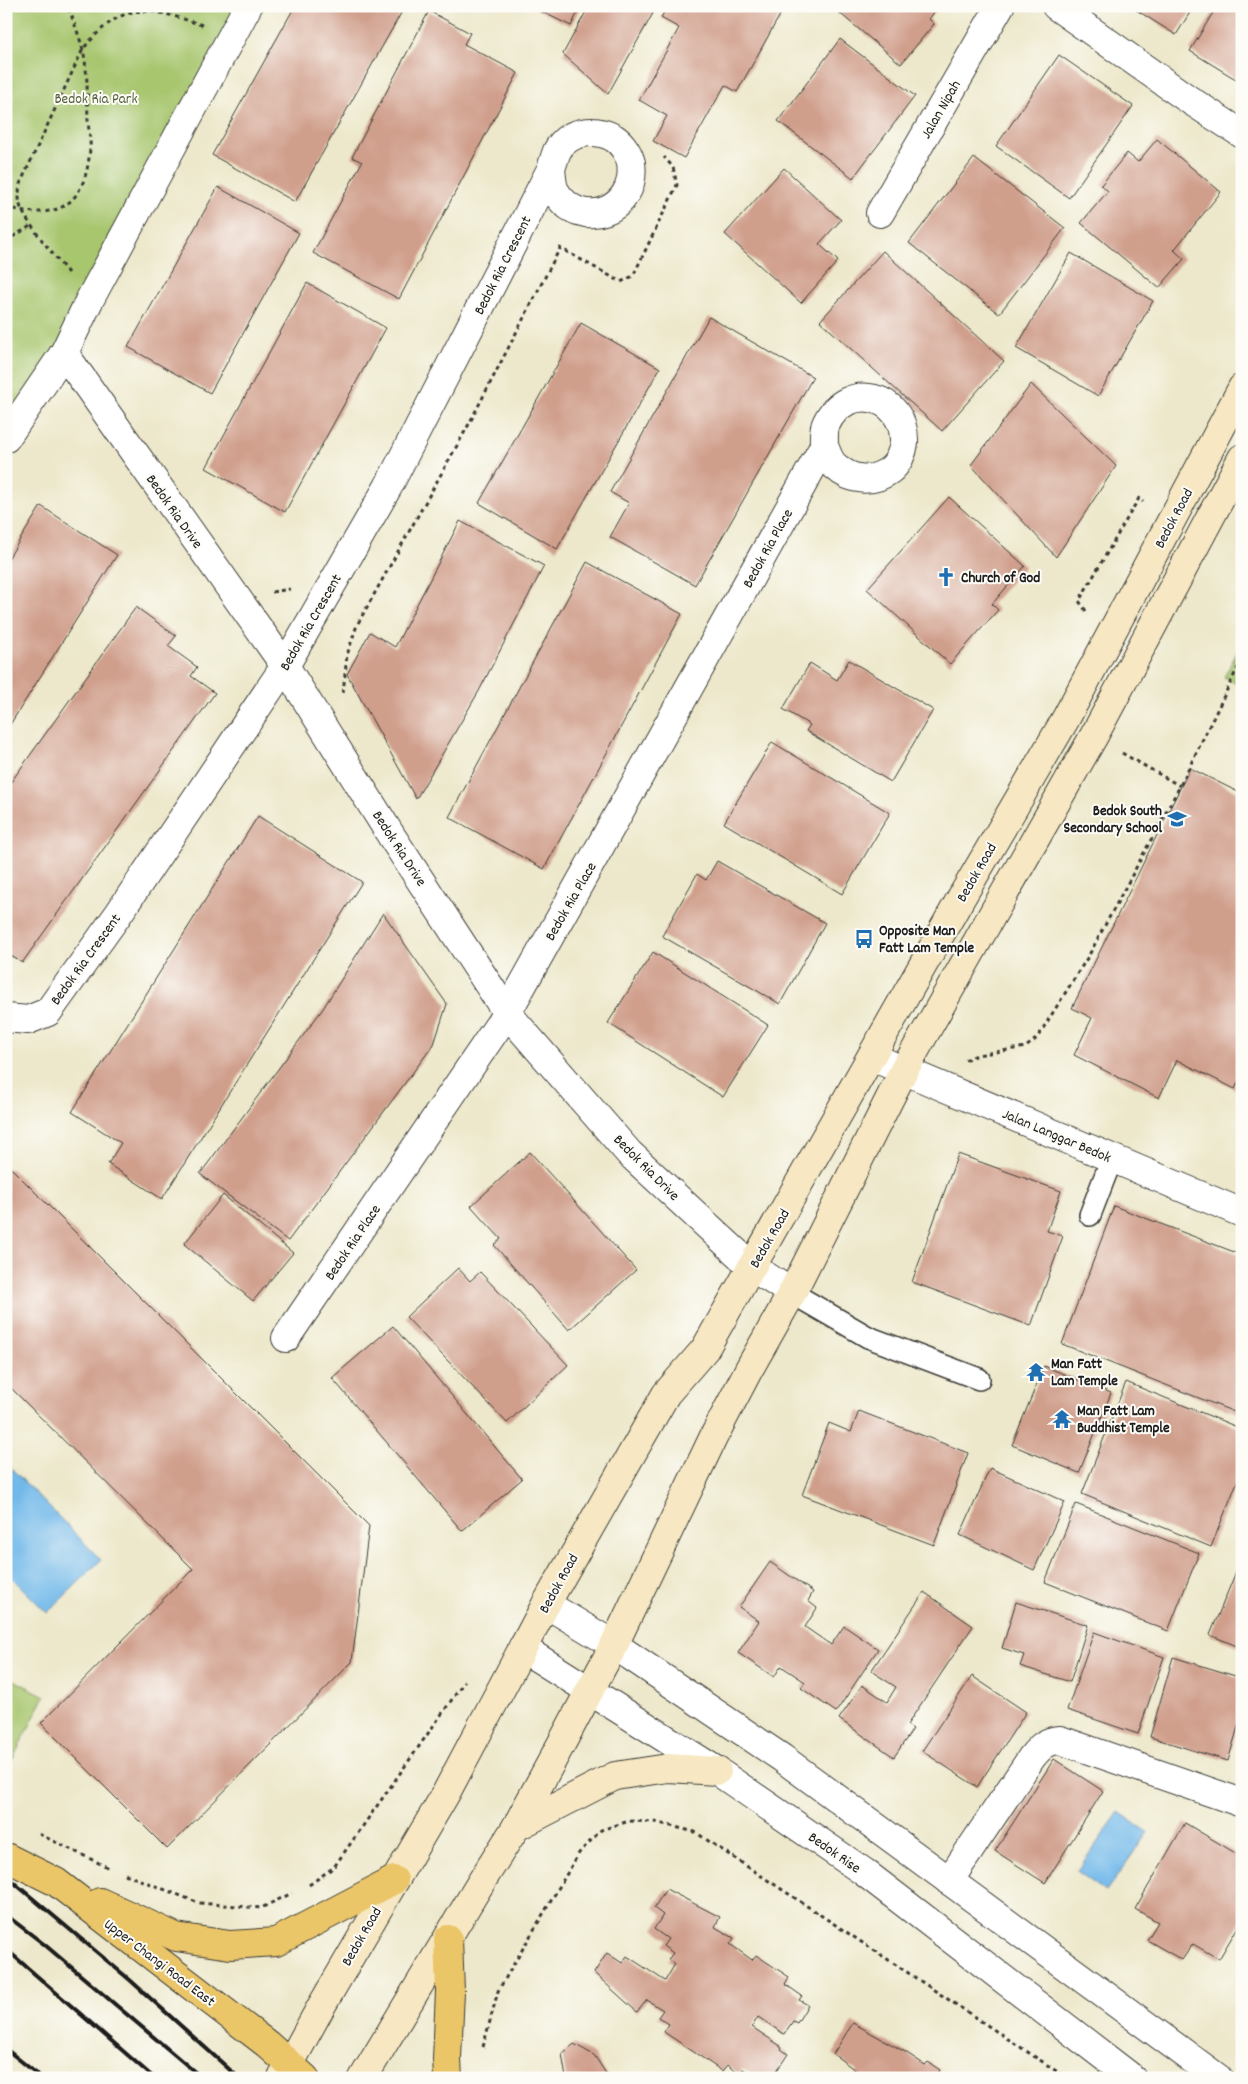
<svg xmlns="http://www.w3.org/2000/svg" width="1248" height="2084" viewBox="0 0 1248 2084" font-family="Dekko,sans-serif">
	<rect width="100%" height="100%" fill="#fdfcf7"/>
	<filter id="ink" filterUnits="userSpaceOnUse"><feTurbulence type="fractalNoise" baseFrequency=".02" numOctaves="2"/><feDisplacementMap in="SourceGraphic" scale="10" xChannelSelector="R" yChannelSelector="G"/><feConvolveMatrix kernelMatrix="1 2 1 2 8 2 1 2 1" color-interpolation-filters="sRGB"/></filter>
	<filter id="wash" filterUnits="userSpaceOnUse"><feTurbulence type="fractalNoise" baseFrequency=".0096" numOctaves="4" result="noise"/><feDisplacementMap in="SourceGraphic" scale="20" xChannelSelector="R" yChannelSelector="G"/><feGaussianBlur stdDeviation="1.12" result="paint"/><feColorMatrix in="noise" values="0 0 0 0 0 0 0 0 0 0 0 0 0 0 0 0 0 1.4 0 .05"/><feComposite in="paint" operator="in"/></filter>
	<g filter="url(#wash)">
		<rect width="100%" height="100%" fill="#ede8cb"/>
		<g fill="#a7c66e" stroke="#627145">
			<polygon points="6,6 248,6 19,418 6,408"/>
			<polygon points="1242,643 1242,687 1224,677"/>
			<polygon points="6,1676 45,1696 6,1772"/>
		</g>
		<g fill="#72b9ea" stroke="#476a83">
			<polygon points="6,1463 101,1560 47,1613 6,1572"/>
			<polygon points="1119,1812 1148,1832 1106,1892 1077,1871"/>
		</g>
		<g id="blocks">
			<g fill="#d09f8c">
				<polygon points="295,6 405,6 295,202 212,155"/>
				<polygon points="530,6 581,6 571,26"/>
				<polygon points="589,6 657,6 608,94 563,54"/>
				<polygon points="667,6 785,6 737,92 725,85 684,158 653,141 667,116 639,100 679,28 661,18"/>
				<polygon points="831,6 939,6 929,19 934,24 901,64"/>
				<polygon points="1130,6 1194,6 1176,35"/>
				<polygon points="1217,6 1242,6 1242,83 1190,51"/>
				<polygon points="429,11 470,33 464,44 518,73 399,299 313,253 362,162 352,157"/>
				<polygon points="840,39 915,96 853,178 778,121"/>
				<polygon points="1059,55 1133,106 1069,198 996,146"/>
				<polygon points="1157,139 1221,192 1174,250 1184,259 1159,288 1081,223 1108,191 1101,185 1127,153 1138,162"/>
				<polygon points="974,158 1065,228 999,314 909,243"/>
				<polygon points="784,168 841,220 819,244 838,261 801,303 725,234"/>
				<polygon points="218,187 299,233 210,393 128,347"/>
				<polygon points="883,251 1004,361 942,431 820,321"/>
				<polygon points="1071,253 1153,301 1098,396 1016,348"/>
				<polygon points="307,283 386,328 285,512 206,468"/>
				<polygon points="709,317 813,377 695,585 610,537 629,503 610,492"/>
				<polygon points="581,323 660,368 557,549 479,503"/>
				<polygon points="1031,384 1116,466 1056,557 971,465"/>
				<polygon points="949,497 1025,566 992,604 998,610 950,664 867,589"/>
				<polygon points="41,506 117,555 6,731 6,562"/>
				<polygon points="460,521 544,566 479,691 416,799 347,674 370,632 395,647"/>
				<polygon points="587,562 682,614 544,869 449,817"/>
				<polygon points="136,607 176,636 168,646 197,667 191,676 215,693 22,963 6,952 6,789"/>
				<polygon points="849,660 933,710 891,782 806,731 810,725 783,709 810,663 837,680"/>
				<polygon points="772,742 890,813 842,894 724,823"/>
				<polygon points="1190,768 1242,794 1242,1074 1235,1089 1177,1060 1159,1098 1074,1055 1092,1018 1072,1008"/>
				<polygon points="258,816 362,882 162,1199 108,1164 121,1143 72,1112"/>
				<polygon points="717,861 825,923 780,1004 662,936 697,874 706,880"/>
				<polygon points="383,913 447,1004 434,1044 288,1241 200,1174 322,1010"/>
				<polygon points="653,952 768,1025 723,1097 608,1023"/>
				<polygon points="530,1152 636,1270 569,1330 494,1245 501,1239 471,1206"/>
				<polygon points="958,1154 1061,1191 1047,1231 1063,1236 1031,1326 912,1282"/>
				<polygon points="6,1169 12,1169 369,1526 352,1662 167,1849 41,1723 193,1569 6,1383"/>
				<polygon points="223,1195 293,1253 253,1301 184,1244"/>
				<polygon points="1114,1206 1242,1255 1242,1268 1238,1277 1242,1279 1242,1415 1062,1344"/>
				<polygon points="458,1268 470,1281 480,1272 568,1365 507,1423 406,1317"/>
				<polygon points="393,1326 522,1479 462,1531 332,1378"/>
				<polygon points="1044,1366 1111,1393 1079,1473 1012,1445"/>
				<polygon points="1126,1382 1242,1429 1242,1470 1211,1547 1082,1494"/>
				<polygon points="859,1411 968,1453 934,1545 802,1495 829,1423 851,1432"/>
				<polygon points="990,1468 1065,1502 1034,1570 960,1535"/>
				<polygon points="1076,1504 1199,1553 1168,1631 1045,1582"/>
				<polygon points="1242,1557 1242,1648 1210,1635"/>
				<polygon points="770,1562 813,1592 808,1601 817,1608 805,1627 831,1645 844,1626 878,1649 836,1712 801,1688 805,1682 781,1666 774,1677 738,1653 759,1621 739,1607"/>
				<polygon points="924,1592 973,1626 907,1725 913,1729 894,1757 839,1719 862,1685 887,1702 896,1687 871,1671"/>
				<polygon points="1016,1602 1088,1625 1070,1682 1020,1666 1024,1655 1002,1648"/>
				<polygon points="1094,1632 1164,1657 1138,1734 1067,1710"/>
				<polygon points="1173,1657 1242,1678 1242,1713 1228,1761 1150,1737"/>
				<polygon points="972,1676 1026,1712 977,1787 922,1751"/>
				<polygon points="1054,1759 1103,1791 1045,1883 995,1851"/>
				<polygon points="1185,1823 1242,1857 1242,1920 1219,1959 1193,1944 1182,1960 1147,1940 1158,1922 1135,1909"/>
				<polygon points="666,1889 720,1917 715,1927 734,1938 730,1944 752,1960 756,1955 789,1977 785,1984 802,1996 799,2000 808,2005 797,2023 793,2021 784,2034 758,2017 752,2027 782,2047 781,2049 788,2054 772,2078 763,2078 758,2074 756,2077 743,2069 739,2074 727,2065 722,2071 664,2032 669,2024 658,2017 663,2010 647,2000 637,2012 594,1973 607,1953 622,1963 627,1956 665,1981 675,1964 668,1960 673,1953 663,1946 668,1939 654,1929 663,1915 654,1908"/>
				<polygon points="853,2023 907,2053 925,2065 928,2062 940,2070 936,2076 938,2078 854,2078 858,2072 833,2054"/>
				<polygon points="574,2044 594,2055 609,2078 566,2078 562,2054"/>
			</g>
		</g>
	</g>
	<g filter="url(#ink)">
		<use href="#blocks" fill-opacity="0" stroke="#3b3b36" stroke-width="1"/>
		<g fill="none" stroke-linecap="round" stroke-linejoin="round">
			<g stroke="#3b3b36" stroke-width="24">
				<g id="service">
					<polyline points="1090,1215 1112,1158"/>
					<polyline points="792,1293 868,1337 979,1379"/>
				</g>
			</g>
			<g stroke="#3b3b36" stroke-width="30">
				<g id="minor">
					<polyline points="1056,6 1188,99 1242,134"/>
					<polyline points="880,213 1000,6"/>
					<polyline points="64,353 285,666 392,837 507,1013 629,1153 752,1267 792,1293"/>
					<polyline points="6,438 64,353 89,301 248,6"/>
					<path d="M6 1018 28 1020 48 1012 117 916 285 666 388 487 551 169C553 163 555 156 557 151 568 130 596 128 614 138 622 143 629 154 631 163 638 211 580 233 555 191 552 185 552 176 551 169"/>
					<polyline points="872,1057 1242,1213"/>
					<path d="M286 1338 507 1013 824 446C824 440 823 430 826 424 846 380 906 394 904 443 903 452 898 464 890 470 873 483 851 481 835 466 830 462 827 453 824 446"/>
					<polyline points="546,1604 614,1645 782,1758 1218,2078"/>
					<polyline points="522,1648 717,1771 864,1872 1132,2078"/>
					<path d="M949 1881 1032 1757C1041 1746 1046 1741 1060 1740L1242 1803"/>
				</g>
			</g>
			<g stroke="#3b3b36" stroke-width="30">
				<g id="secondary">
					<polyline points="516,1827 615,1776 668,1768 717,1771"/>
					<polyline points="282,2078 322,2005 445,1795 546,1604 666,1394 705,1349 961,898 1065,720 1242,388"/>
					<polyline points="363,2078 483,1879 516,1827 565,1737 614,1645 714,1436 749,1369 792,1293 904,1070 1095,734 1242,458"/>
				</g>
			</g>
			<g stroke="#3b3b36" stroke-width="30">
				<g id="primary">
					<polyline points="6,1857 56,1882 267,2044 305,2078"/>
					<polyline points="100,1902 176,1937 230,1945 276,1942 394,1880"/>
					<polyline points="448,1939 450,1991 447,2059 448,2078"/>
				</g>
			</g>
			<g stroke="#3b3b36" stroke-width="3" stroke-dasharray="4 4" stroke-linecap="butt">
				<polyline points="6,10 8,6"/>
				<path d="M6 207C60 222 86 204 90 148 91 138 88 128 88 118 87 95 88 72 83 50 79 35 73 20 68 6"/>
				<polyline points="6,241 32,225"/>
				<path d="M68 273C55 256 29 226 21 208 18 200 19 192 20 184L83 49C124 0 145 6 202 25"/>
				<polyline points="272,592 290,589"/>
				<polyline points="1086,611 1079,601 1139,498 1143,502"/>
				<polyline points="343,693 347,655 357,625 469,424 560,248 621,282 633,276 677,185 673,167 664,157"/>
				<polyline points="1122,753 1180,786"/>
				<polyline points="965,1060 977,1055 1026,1047 1037,1038 1089,955 1180,786 1242,659"/>
				<polyline points="39,1834 109,1868"/>
				<polyline points="125,1874 199,1903 261,1908 292,1893"/>
				<polyline points="309,1885 334,1867 465,1681"/>
				<polyline points="483,2047 498,1991 579,1853 601,1830 629,1821 655,1822 695,1832 1067,2078"/>
			</g>
			<use href="#service" stroke="#fff" stroke-width="21"/>
			<use href="#minor" stroke="#fff" stroke-width="28"/>
			<use href="#secondary" stroke="#f7e8c3" stroke-width="28"/>
			<use href="#primary" stroke="#ebc669" stroke-width="28"/>
			<g stroke="#1c1c1c" stroke-width="4">
				<polyline points="6,1876 130,1980 239,2078"/>
				<polyline points="6,1915 45,1945 202,2078"/>
				<polyline points="6,1949 154,2078"/>
				<polyline points="6,2049 42,2078"/>
			</g>
		</g>
	</g>
	<defs>
		<g id="church-bare" transform="scale(1.5)"><path d="M-1.2-6h2.4v3.5h3.3v2.4h-3.3V6h-2.4V-.1h-3.3v-2.4h3.3Z" fill="#1f6fb2" stroke="#fdfcf7" stroke-width="2.5" paint-order="stroke"/></g>
		<g id="school-bare" transform="scale(1.5)"><path d="M0-5L7-2L0 1L-7-2ZM-4 1L0 2.5L4 1V4Q0 6-4 4Z" fill="#1f6fb2" stroke="#fdfcf7" stroke-width="2.5" paint-order="stroke"/></g>
		<g id="bus-bare" transform="scale(1.5)"><path d="M-5-6H5V4H4V6H2V4H-2V6H-4V4H-5ZM-3.5-4V0h7V-4ZM-3.5 1.2v1.5H-2V1.2ZM2 1.2v1.5H3.5V1.2Z" fill="#1f6fb2" stroke="#fdfcf7" stroke-width="2.5" paint-order="stroke"/></g>
		<g id="temple-bare" transform="scale(1.5)"><path d="M0-6L5-2H3V0L6.5 2.5H4V6H1.5V3h-3V6H-4V2.5H-6.5L-3 0V-2H-5Z" fill="#1f6fb2" stroke="#fdfcf7" stroke-width="2.5" paint-order="stroke"/></g>
	</defs>
	<g fill-rule="evenodd">
		<use href="#church-bare" x="946" y="577"/>
		<use href="#school-bare" x="1177" y="819"/>
		<use href="#bus-bare" x="864" y="939"/>
		<use href="#temple-bare" x="1036" y="1372"/>
		<use href="#temple-bare" x="1062" y="1419"/>
	</g>
	<g text-anchor="middle" stroke-width="4" stroke-linejoin="round" paint-order="stroke">
		<g font-size="15" fill="#54603d" stroke="#fdfcf7">
			<text x="96" y="103">Bedok Ria Park</text>
		</g>
		<g font-size="15" fill="#1c1c1c" stroke="#fdfcf7">
			<text transform="translate(940 109) rotate(-60)" y="5">Jalan Nipah</text>
			<text transform="translate(502 265) rotate(-63)" y="5">Bedok Ria Crescent</text>
			<text transform="translate(175 511) rotate(55)" y="5">Bedok Ria Drive</text>
			<text transform="translate(1173 518) rotate(-62)" y="5">Bedok Road</text>
			<text transform="translate(767 548) rotate(-61)" y="5">Bedok Ria Place</text>
			<text transform="translate(310 622) rotate(-60)" y="5">Bedok Ria Crescent</text>
			<text transform="translate(400 848) rotate(57)" y="5">Bedok Ria Drive</text>
			<text transform="translate(976 872) rotate(-60)" y="5">Bedok Road</text>
			<text transform="translate(570 901) rotate(-60)" y="5">Bedok Ria Place</text>
			<text transform="translate(85 959) rotate(-54)" y="5">Bedok Ria Crescent</text>
			<text transform="translate(1057 1135) rotate(23)" y="5">Jalan Langgar Bedok</text>
			<text transform="translate(647 1167) rotate(45)" y="5">Bedok Ria Drive</text>
			<text transform="translate(769 1238) rotate(-60)" y="5">Bedok Road</text>
			<text transform="translate(352 1242) rotate(-56)" y="5">Bedok Ria Place</text>
			<text transform="translate(558 1583) rotate(-61)" y="5">Bedok Road</text>
			<text transform="translate(835 1852) rotate(35)" y="5">Bedok Rise</text>
			<text transform="translate(361 1936) rotate(-60)" y="5">Bedok Road</text>
			<text transform="translate(160 1962) rotate(37)" y="5">Upper Changi Road East</text>
		</g>
		<g font-size="15" font-weight="bold" fill="#1c1c1c" stroke="#fdfcf7" text-anchor="start">
			<text x="961" y="582">Church of God</text>
			<text x="1162" y="815" text-anchor="end">Bedok South<tspan x="1162" dy="17">Secondary School</tspan></text>
			<text x="879" y="935">Opposite Man<tspan x="879" dy="17">Fatt Lam Temple</tspan></text>
			<text x="1051" y="1368">Man Fatt<tspan x="1051" dy="17">Lam Temple</tspan></text>
			<text x="1077" y="1415">Man Fatt Lam<tspan x="1077" dy="17">Buddhist Temple</tspan></text>
		</g>
	</g>
	<rect width="1248" height="2084" fill="none" stroke="#fdfcf7" stroke-width="25"/>
</svg>
